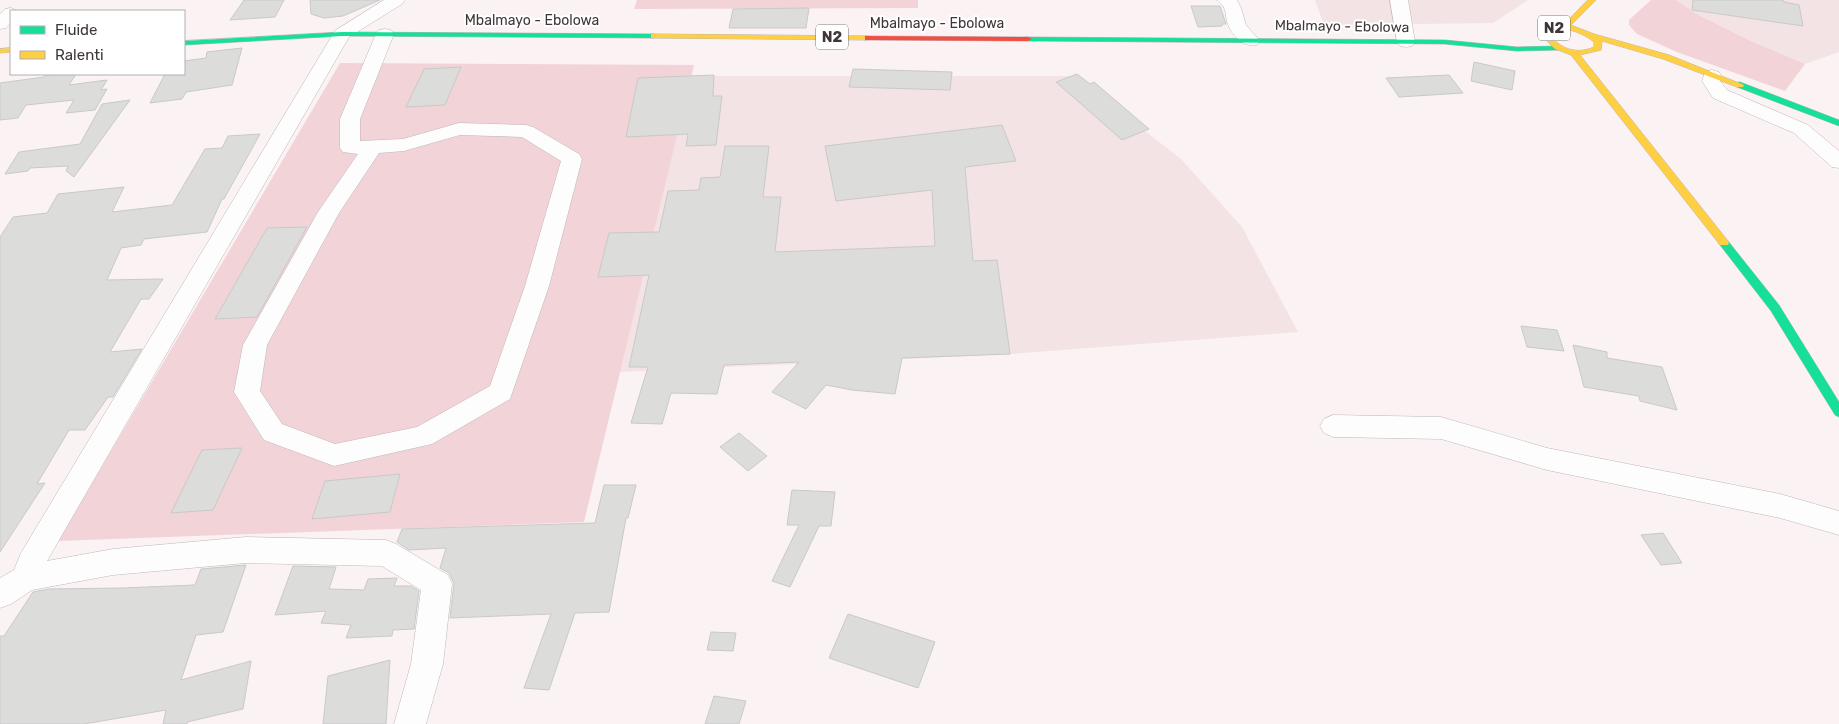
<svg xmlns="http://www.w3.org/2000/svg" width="1839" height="724" viewBox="0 0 1839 724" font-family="Rubik,sans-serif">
	<rect width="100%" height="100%" fill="#faf2f3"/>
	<g fill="#f3e3e5">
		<polygon points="1315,0 1528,0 1493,23 1324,25"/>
		<polygon points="1676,0 1839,0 1839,52 1805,64 1751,41 1695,13"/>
		<polygon points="691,76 1074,76 1181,159 1242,227 1298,332 1010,354 620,372"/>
	</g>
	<g fill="#f2d3d7">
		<polygon points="637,0 918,0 918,8 634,9"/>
		<polygon points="1651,0 1676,0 1695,13 1751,41 1805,64 1785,91 1677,52 1637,34 1629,25 1629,20"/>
		<polygon points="340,63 694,65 584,522 58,541"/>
	</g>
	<g fill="#dcdddb" stroke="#c9c9c8">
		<polygon points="244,0 284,0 275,17 230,20"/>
		<polygon points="310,0 380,0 343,16 324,18 311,14"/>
		<polygon points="1693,0 1783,0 1784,2 1799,5 1803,26 1692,10"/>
		<polygon points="1191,6 1220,6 1226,24 1222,24 1222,26 1198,27"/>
		<polygon points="809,8 806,28 729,28 733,9"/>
		<polygon points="242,48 232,85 186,92 182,99 150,103 165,74 184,74 184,61 206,58 207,52"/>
		<polygon points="1474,62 1515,71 1512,90 1471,81"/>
		<polygon points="461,67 445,105 406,107 424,69"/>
		<polygon points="853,69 952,72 950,90 849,87"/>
		<polygon points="57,74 76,74 69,85 107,80 101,90 107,89 95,110 66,113 74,100 26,105 18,118 0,120 0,83 44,77 46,75"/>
		<polygon points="1077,74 1090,84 1094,82 1149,129 1122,140 1056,82"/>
		<polygon points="714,75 713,96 722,96 716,145 686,146 688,134 626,137 638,78"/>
		<polygon points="1449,75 1463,93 1399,97 1386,78"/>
		<polygon points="130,100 74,177 66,171 68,166 30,168 28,171 5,174 19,152 80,144 102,104"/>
		<polygon points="1002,125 1016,161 965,167 973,261 997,260 1010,354 902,358 895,394 852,390 826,385 806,409 772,392 799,362 724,365 717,394 671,393 662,424 631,423 648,367 629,367 649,275 598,277 609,233 659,232 668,191 699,190 701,178 720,177 725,146 769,146 763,197 781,197 775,252 935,246 932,190 836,201 825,146"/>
		<polygon points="260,134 224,199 222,199 207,232 144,239 141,245 121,248 107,280 163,279 149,299 141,299 110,352 142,349 113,397 108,397 85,430 69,430 37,484 45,483 0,552 0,237 13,217 47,213 58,194 124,187 112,212 172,205 205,149 222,148 228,136"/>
		<polygon points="307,227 257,317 215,319 267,228"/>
		<polygon points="1521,326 1557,330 1564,351 1527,347"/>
		<polygon points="1573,345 1607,352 1607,358 1662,367 1677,410 1640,401 1639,396 1584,387"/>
		<polygon points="739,433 767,456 748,471 720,447"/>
		<polygon points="242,448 213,510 171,513 202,450"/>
		<polygon points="400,474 390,512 312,519 325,481"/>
		<polygon points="604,485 636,485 628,518 626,518 609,612 575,613 549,690 524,688 551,614 450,618 454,583 449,573 440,568 446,548 409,550 397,542 402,529 595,523"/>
		<polygon points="792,490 835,492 831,526 819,526 790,587 772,581 799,525 787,525"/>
		<polygon points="1663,533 1682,563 1661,565 1641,535"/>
		<polygon points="246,565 223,632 196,635 181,680 251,661 243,709 187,722 187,724 163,724 166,710 84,724 0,724 0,636 4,636 33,592 49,589 123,588 195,585 201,569"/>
		<polygon points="293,566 336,567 329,589 364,590 368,579 397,578 394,586 411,586 419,591 414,629 393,630 392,636 346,638 351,625 321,623 326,611 275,615"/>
		<polygon points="848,614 935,642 918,688 829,658"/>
		<polygon points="711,632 736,633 733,651 707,650"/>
		<polygon points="390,660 386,724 323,724 328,676"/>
		<polygon points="714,696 746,701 739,724 705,724"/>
	</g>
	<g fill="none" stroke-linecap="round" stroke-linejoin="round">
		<g stroke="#bfb7b8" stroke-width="1">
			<g id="street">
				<polygon points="384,0 405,0 402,4 349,37 47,561 113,549 246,537 386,540 396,544 448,575 452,584 443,664 426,724 394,724 411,664 421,590 382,566 246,563 113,575 32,590 11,604 0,608 0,578 14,570 21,553 333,34 336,30"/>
				<path d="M1217 0H1237L1241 8 1246 25 1260 41 1257 45C1244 48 1231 35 1227 22 1226 17 1226 10 1223 6 1221 4 1219 2 1217 0Z"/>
				<polygon points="1390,0 1408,0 1415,42 1412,46 1406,47 1400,46 1397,42"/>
				<polygon points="11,8 18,11 11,11 11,23 6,28 0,29 0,14 5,9"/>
				<path d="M385 29 391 30 394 34 360 119V141L403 139 459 123 526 125 533 127 579 154 582 159 549 286 510 399 432 444 334 466 264 440 234 392 243 345 318 212 358 154 343 152 340 148V119L376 34 379 30ZM460 135 522 137 561 161 525 286 490 386 417 427 335 444 282 424 260 391 267 345 339 213 379 153 404 151Z"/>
				<polygon points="1712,70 1719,72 1721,76 1720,81 1727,90 1808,125 1839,151 1839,168 1832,167 1794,133 1713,98 1702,81 1705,72"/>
				<polygon points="1333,415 1441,417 1547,448 1780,494 1839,511 1839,535 1780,518 1547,470 1441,439 1333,437 1324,433 1320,426 1324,419"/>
			</g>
		</g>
		<g stroke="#bfb7b8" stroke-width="1">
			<g id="fast">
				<polygon points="342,32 654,34 658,36 654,38 342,36 184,45 184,41"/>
				<polygon points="1025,37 1445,40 1517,47 1559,46 1563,48 1559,50 1517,51 1445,44 1028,41 1024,39"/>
				<polygon points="1740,82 1839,120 1839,126 1737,87 1737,83"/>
				<polygon points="1724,240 1728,241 1779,305 1839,402 1839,417 1835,415 1771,311 1720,245 1719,243 1720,241"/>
			</g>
		</g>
		<g stroke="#bfb7b8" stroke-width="1">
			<g id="slow">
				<path d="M1588 0H1596L1571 25 1594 34 1669 55 1744 85 1743 87H1737L1663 59 1602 41 1601 50 1580 55 1728 241 1729 243 1728 245H1720L1571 55 1555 49 1543 37 1545 29 1551 26 1563 25ZM1565 29C1576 31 1585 35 1594 42V47C1578 54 1563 50 1551 37L1552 32Z"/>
				<polygon points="651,34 868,36 872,38 868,40 654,38 651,38"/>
				<polygon points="11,48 11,52 0,53 0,49"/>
			</g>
		</g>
		<g stroke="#bfb7b8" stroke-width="1">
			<polygon id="jam" points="865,36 1028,37 1032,39 1028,41 868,40 865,40"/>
		</g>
		<use href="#street" fill="#fefdfd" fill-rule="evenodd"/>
		<use href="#fast" fill="#16e098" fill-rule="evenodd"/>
		<use href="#slow" fill="#ffcf43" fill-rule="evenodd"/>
		<use href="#jam" fill="#f24e42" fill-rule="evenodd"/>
	</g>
	<g text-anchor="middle" stroke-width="4" stroke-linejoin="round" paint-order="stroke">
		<g font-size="14" fill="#3f3637" stroke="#fff">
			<text x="532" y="25">Mbalmayo - Ebolowa</text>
			<text x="937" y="28">Mbalmayo - Ebolowa</text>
			<text transform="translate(1342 26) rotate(1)" y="5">Mbalmayo - Ebolowa</text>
		</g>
		<g fill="#fff" stroke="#797273" stroke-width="1">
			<rect x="1538" y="15.5" width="32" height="25" rx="4"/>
			<rect x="816" y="24.5" width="32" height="25" rx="4"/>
		</g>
		<g font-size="15" font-weight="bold" fill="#3f3637">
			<text x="1554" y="33">N2</text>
			<text x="832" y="42">N2</text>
		</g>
	</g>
	<rect x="10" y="10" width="175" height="65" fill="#ffffff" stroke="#b2afaf"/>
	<rect x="20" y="26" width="25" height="8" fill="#16e098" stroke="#b2afaf"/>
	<text x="55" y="35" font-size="15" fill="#3f3637">Fluide</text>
	<rect x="20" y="51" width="25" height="8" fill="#ffcf43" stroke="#b2afaf"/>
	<text x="55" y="60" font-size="15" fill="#3f3637">Ralenti</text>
</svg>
